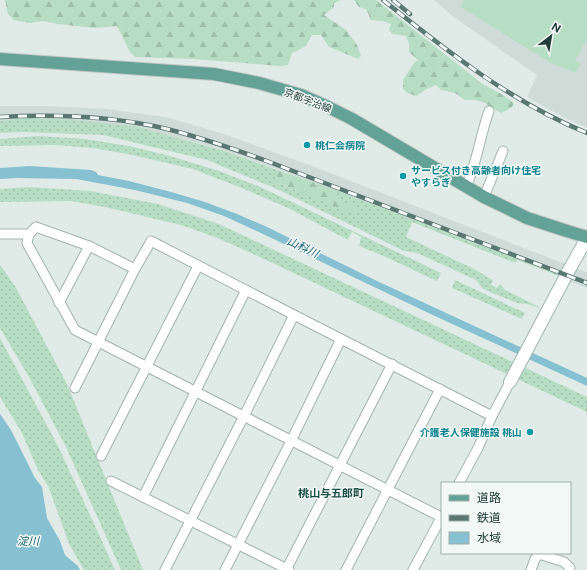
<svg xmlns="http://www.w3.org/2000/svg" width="587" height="570" viewBox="0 0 587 570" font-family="'Public Sans','Noto Sans JP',sans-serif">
	<defs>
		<pattern id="grass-dots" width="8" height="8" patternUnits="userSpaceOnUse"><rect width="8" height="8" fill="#b8ddc5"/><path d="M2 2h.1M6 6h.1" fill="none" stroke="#9ebfaa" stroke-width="1.8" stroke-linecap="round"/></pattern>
		<pattern id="forest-firs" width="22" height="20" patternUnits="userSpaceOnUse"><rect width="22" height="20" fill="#b8ddc5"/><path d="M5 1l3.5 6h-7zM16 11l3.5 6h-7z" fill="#9ebfaa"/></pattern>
	</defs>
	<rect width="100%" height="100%" fill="#e0ebe7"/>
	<g fill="#cedbd6">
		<polygon points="434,0 587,0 587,128 561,116 527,97 537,75 455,18"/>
		<polygon points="0,106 48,106 107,109 166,117 224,134 320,169 565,264 558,275 399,216 269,166 218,148 162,134 0,123"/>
		<polygon points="574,268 587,272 587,288 567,280"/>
	</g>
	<g fill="url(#grass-dots)">
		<polygon points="25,118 74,120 138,127 225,151 277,170 277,182 288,187 357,214 358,210 333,197 335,190 560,275 559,276 517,260 515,263 412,222 406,237 474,269 493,280 491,285 497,288 500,284 505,290 543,309 527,304 517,303 483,289 476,280 417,253 404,251 277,189 207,160 103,135 22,132 0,133 0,121"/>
		<polygon points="38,136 85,139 129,146 170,156 219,171 258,186 441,273 437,281 388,258 359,246 361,237 352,232 348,240 288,208 249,191 193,169 128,154 92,148 56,145 0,146 0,139"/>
		<polygon points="30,187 90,191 158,204 219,224 587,397 587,412 249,252 215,237 181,225 105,207 71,201 0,202 0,189"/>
		<polygon points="0,265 15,286 67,384 143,570 121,570 66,447 29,377 0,328"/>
		<polygon points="455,280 525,313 522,319 452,288"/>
		<polygon points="0,338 58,446 96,528 115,570 84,570 69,544 49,488 38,470 21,431 0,397"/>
	</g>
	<g fill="url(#forest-firs)">
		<polygon points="5,0 341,0 334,3 334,7 324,15 346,30 357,45 361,56 358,59 329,47 321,35 312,35 306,46 292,53 288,65 280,66 193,59 135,57 130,52 117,26 95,28 58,24 43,21 30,23 14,20 8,14"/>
		<path d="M354 0H376L484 85C495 90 504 95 514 103L512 107 502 113 493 109 485 103 475 100H465L455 93 441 90 436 85 427 89 416 96 407 93 403 89V80L414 63 418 60 409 52V44L406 36 392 34 389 29 391 24 382 21 370 20 369 15 366 9 359 7Z"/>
		<polygon points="277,170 335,190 333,197 359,210 357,215 288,187 277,182"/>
	</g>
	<polygon fill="#b8ddc5" points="463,0 587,0 587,40 575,60 581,64 575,73 549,62 461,7"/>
	<g fill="#87c0d1">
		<polygon points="30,166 91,170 96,172 98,175 129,181 171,192 205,202 237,214 265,226 377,281 587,378 587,386 507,349 437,317 263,234 224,216 187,203 135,190 76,179 17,178 0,179 0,168"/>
		<polygon points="0,414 11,430 35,478 42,487 47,518 60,541 65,555 78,566 80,570 0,570"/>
	</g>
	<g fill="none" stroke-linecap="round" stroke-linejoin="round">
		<g stroke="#a3b3ae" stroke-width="11">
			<g id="street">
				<path d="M466 187C477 163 480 136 489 111"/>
				<polyline points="484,197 503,151"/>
				<polyline points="0,234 29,234 36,227 89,246 135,269"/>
				<polyline points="29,234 27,243 75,330 441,517"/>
				<polyline points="59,303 89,246"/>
				<polyline points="75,388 135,269 151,241 294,315 492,416"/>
				<polyline points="101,456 198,266"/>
				<polyline points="111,481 289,570"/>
				<polyline points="459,483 478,448 492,416 510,382"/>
				<polyline points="143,497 246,290"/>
				<polyline points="165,570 244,416 294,315"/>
				<polyline points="225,570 291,441 341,339"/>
				<polyline points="286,570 392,364"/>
				<polyline points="346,570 440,389"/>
				<polyline points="413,570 442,516"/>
				<polyline points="531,570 535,559 539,554 564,562 570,568 569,570"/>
			</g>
		</g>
		<g stroke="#9fb7b0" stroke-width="14">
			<polyline id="secondary" points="510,382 569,270 587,238"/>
		</g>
		<g stroke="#c1c8c7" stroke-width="14">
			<polyline id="primary" points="0,59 214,74 259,83 301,95 328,107 352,119 484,197 527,218 567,231 587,237"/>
		</g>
		<use href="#street" stroke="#fff" stroke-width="9"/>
		<use href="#secondary" stroke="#fff" stroke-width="12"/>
		<use href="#primary" stroke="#64a196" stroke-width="12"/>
		<g stroke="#5b7772" stroke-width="4.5">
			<g id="rail">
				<path d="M383 0C447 51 511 102 587 133"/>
				<polyline points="393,0 410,14"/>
				<path d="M0 117C56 114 112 116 167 129 203 138 237 150 272 163L587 283"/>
			</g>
		</g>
		<use href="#rail" stroke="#f1f8f5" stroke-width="3" stroke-dasharray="9" stroke-linecap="butt"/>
	</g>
	<g fill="#0f9aa8" stroke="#f1f8f5" stroke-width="1.5">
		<circle cx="307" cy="145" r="4"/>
		<circle cx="403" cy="176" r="4"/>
		<circle cx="530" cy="432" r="4"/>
	</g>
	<g text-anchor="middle" stroke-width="3" stroke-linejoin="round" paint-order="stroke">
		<g font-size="10" fill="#213c36" stroke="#f1f8f5">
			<text transform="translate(308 100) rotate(21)" y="4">京都宇治線</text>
		</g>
		<g font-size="10" font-weight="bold" fill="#0d838f" stroke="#f1f8f5" text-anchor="start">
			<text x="315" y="149">桃仁会病院</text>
			<text x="411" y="174">サービス付き高齢者向け住宅<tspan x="411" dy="12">やすらぎ</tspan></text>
			<text x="522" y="436" text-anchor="end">介護老人保健施設 桃山</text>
		</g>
		<g font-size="11" font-style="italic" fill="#1a6178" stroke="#f1f8f5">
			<text transform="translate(303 247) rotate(25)" y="4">山科川</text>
			<text x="28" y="545">淀川</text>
		</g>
		<g font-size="11" font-weight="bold" fill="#1c4e46" stroke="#f1f8f5">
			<text x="331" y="497">桃山与五郎町</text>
		</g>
	</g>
	<rect x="441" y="482" width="130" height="72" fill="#f1f8f5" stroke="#9eada9"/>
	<rect x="449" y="495" width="20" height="6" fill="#64a196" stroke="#9eada9"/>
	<text x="477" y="502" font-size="12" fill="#213c36">道路</text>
	<rect x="449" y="515" width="20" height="6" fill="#5b7772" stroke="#9eada9"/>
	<text x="477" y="522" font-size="12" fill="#213c36">鉄道</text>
	<rect x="449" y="532" width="20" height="12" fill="#87c0d1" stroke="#9eada9"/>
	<text x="477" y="542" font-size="12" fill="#213c36">水域</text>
	<g transform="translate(551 36) rotate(31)" stroke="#f1f8f5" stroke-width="3" paint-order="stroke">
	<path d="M0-3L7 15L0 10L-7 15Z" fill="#213c36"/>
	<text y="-6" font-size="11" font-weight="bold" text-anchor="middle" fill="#213c36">N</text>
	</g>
</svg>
